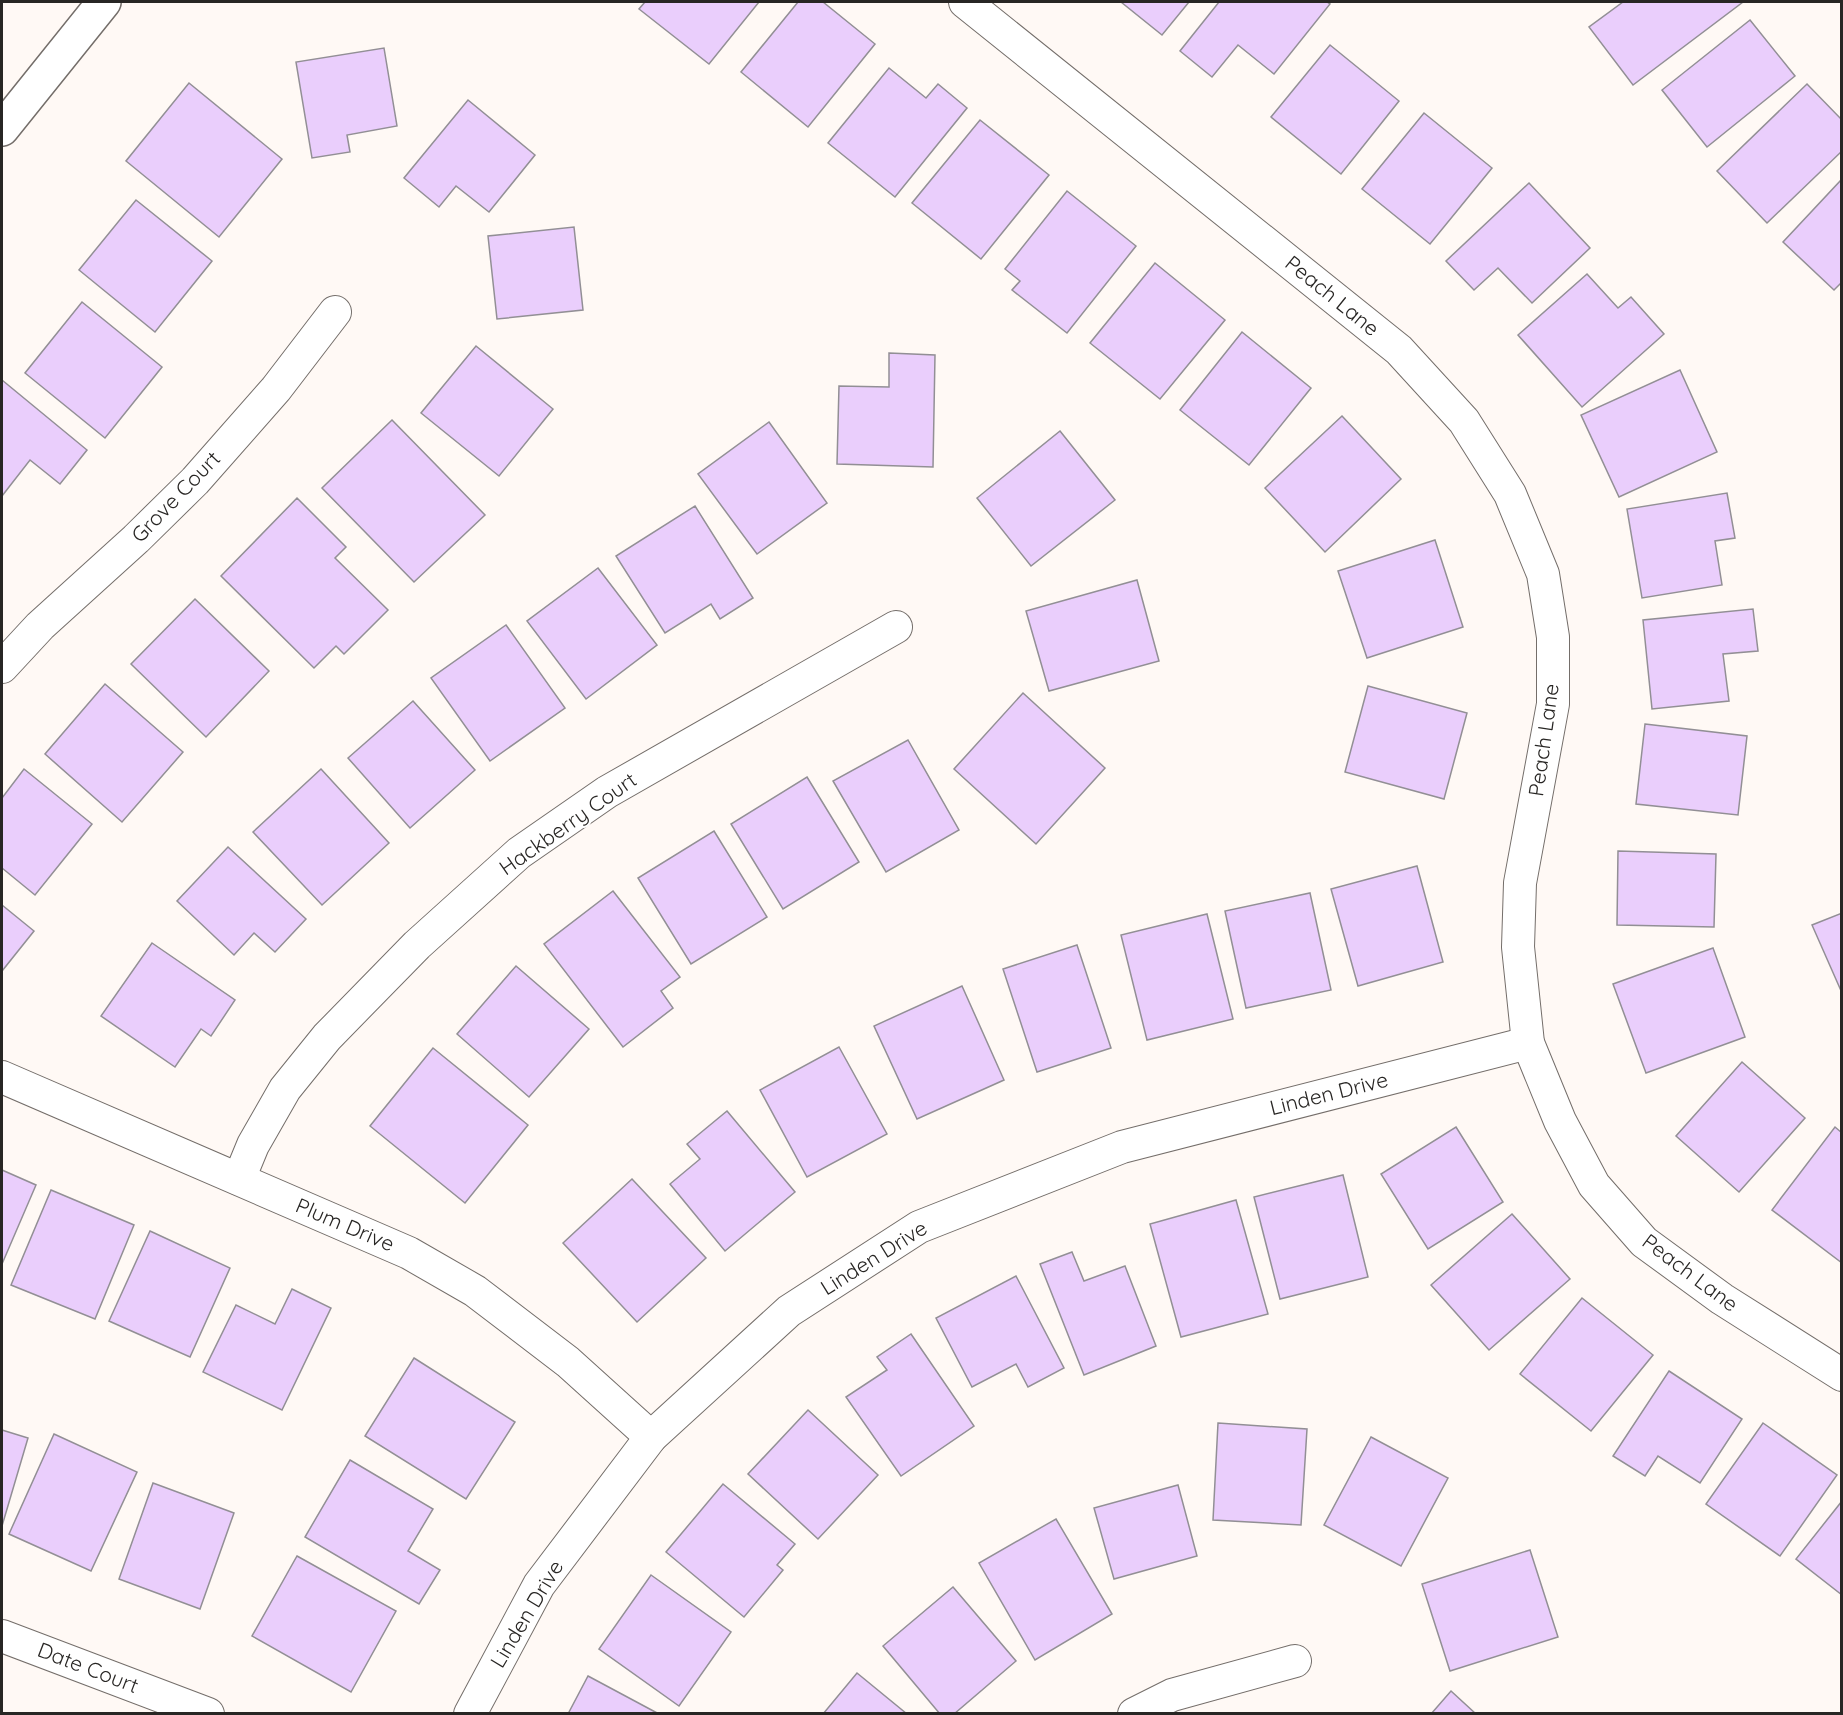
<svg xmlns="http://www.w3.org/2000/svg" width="1843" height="1715" viewBox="0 0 1843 1715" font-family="Quicksand,sans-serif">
	<rect width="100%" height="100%" fill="#fff9f5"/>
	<g fill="#eacefc" stroke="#928f95" stroke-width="1.5">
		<polygon points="645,2 759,2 709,64 639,9"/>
		<polygon points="798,2 823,2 875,44 808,127 741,72"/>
		<polygon points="1121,2 1189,2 1162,35"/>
		<polygon points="1219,2 1327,2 1330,4 1274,74 1238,45 1212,77 1180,51"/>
		<polygon points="1623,2 1743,2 1633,85 1589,27"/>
		<polygon points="1750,20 1795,76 1707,147 1662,90"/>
		<polygon points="1330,45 1399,101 1341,174 1271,117"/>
		<polygon points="384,48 397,126 347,135 350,152 312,158 296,62"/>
		<polygon points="889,68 926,98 938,84 967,108 895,197 828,143"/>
		<polygon points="189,83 282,159 219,237 126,161"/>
		<polygon points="1807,84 1842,120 1842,151 1767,223 1717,171"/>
		<polygon points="468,100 535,155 489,212 456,186 439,207 404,178"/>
		<polygon points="1424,113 1492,168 1430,244 1362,189"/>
		<polygon points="980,120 1049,175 981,259 912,203"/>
		<polygon points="1842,179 1842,282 1834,290 1783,242"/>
		<polygon points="1529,183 1590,248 1532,303 1498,268 1474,290 1446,261"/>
		<polygon points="1067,191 1136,246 1067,333 1012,290 1020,281 1005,269"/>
		<polygon points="136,200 212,261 155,332 79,270"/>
		<polygon points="574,227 583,310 497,319 488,236"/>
		<polygon points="1155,263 1225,320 1160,399 1090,343"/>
		<polygon points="1587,274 1618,308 1631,297 1664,334 1582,407 1518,335"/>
		<polygon points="82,302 162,367 105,438 25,373"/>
		<polygon points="1242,332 1311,388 1249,465 1180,410"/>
		<polygon points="476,346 553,409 499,476 421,413"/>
		<polygon points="889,353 935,355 933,467 837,464 839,386 889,387"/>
		<polygon points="1680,370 1717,452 1619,497 1581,415"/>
		<polygon points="2,380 87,450 60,484 30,460 2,496"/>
		<polygon points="1342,416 1401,479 1325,552 1265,488"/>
		<polygon points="392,420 485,515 414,582 322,488"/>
		<polygon points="769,422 827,503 757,554 698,474"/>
		<polygon points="1060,431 1115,500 1031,566 977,498"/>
		<polygon points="1727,493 1735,538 1715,541 1722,585 1642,598 1627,509"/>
		<polygon points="297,498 346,547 335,558 388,610 344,654 336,646 314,668 221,576"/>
		<polygon points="695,506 753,598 720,619 711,604 665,633 616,556"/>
		<polygon points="1435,540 1463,627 1367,658 1338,571"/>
		<polygon points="598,568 657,645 586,699 527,621"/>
		<polygon points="1137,580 1159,661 1049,691 1026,611"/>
		<polygon points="195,599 269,671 206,737 131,664"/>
		<polygon points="1753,609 1758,651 1723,654 1729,701 1652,709 1643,620"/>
		<polygon points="506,625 565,708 490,761 431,678"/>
		<polygon points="105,684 183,752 122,822 45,754"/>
		<polygon points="1368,686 1467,713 1444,799 1345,772"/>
		<polygon points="1023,693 1105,768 1036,844 954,769"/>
		<polygon points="413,701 475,770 410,828 348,758"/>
		<polygon points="1645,724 1747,736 1738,815 1636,804"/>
		<polygon points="908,740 959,830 886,872 833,781"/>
		<polygon points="24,769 92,824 35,895 2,868 2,798"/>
		<polygon points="321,769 389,843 322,905 253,832"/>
		<polygon points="807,777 859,862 783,909 731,824"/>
		<polygon points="714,831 767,917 691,964 638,878"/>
		<polygon points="228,847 306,919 275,952 254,933 234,955 177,901"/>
		<polygon points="1618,851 1716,854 1714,927 1617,925"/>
		<polygon points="1417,866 1443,962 1358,986 1331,889"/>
		<polygon points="613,891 680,977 661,991 673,1008 623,1047 544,944"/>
		<polygon points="1310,893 1331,990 1246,1008 1225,911"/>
		<polygon points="2,905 34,931 2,971"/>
		<polygon points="1842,913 1842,993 1812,925"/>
		<polygon points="1207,914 1233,1019 1147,1040 1121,935"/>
		<polygon points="152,943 235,1000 211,1036 201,1029 175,1067 101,1016"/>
		<polygon points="1077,945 1111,1048 1037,1072 1003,969"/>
		<polygon points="1713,948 1745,1037 1646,1073 1613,984"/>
		<polygon points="516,966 589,1029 529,1097 457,1034"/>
		<polygon points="962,986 1004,1080 917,1119 874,1026"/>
		<polygon points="839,1047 887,1134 807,1177 760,1090"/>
		<polygon points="433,1048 528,1125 465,1203 370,1126"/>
		<polygon points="1742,1062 1805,1118 1739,1192 1676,1136"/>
		<polygon points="727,1111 795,1192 725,1251 670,1184 700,1159 687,1144"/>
		<polygon points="1456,1127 1503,1202 1428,1249 1381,1174"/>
		<polygon points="1835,1127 1842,1133 1842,1263 1772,1210"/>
		<polygon points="2,1170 36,1185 2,1264"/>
		<polygon points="1343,1175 1368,1277 1280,1299 1254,1197"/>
		<polygon points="632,1179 706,1258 637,1322 563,1243"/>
		<polygon points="51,1190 134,1225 95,1319 11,1285"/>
		<polygon points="1236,1200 1268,1314 1181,1337 1150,1224"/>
		<polygon points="1512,1214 1570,1279 1489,1350 1431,1285"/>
		<polygon points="150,1231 230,1268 190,1357 109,1321"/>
		<polygon points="1072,1252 1084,1281 1125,1266 1156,1346 1084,1375 1040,1264"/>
		<polygon points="1016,1276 1064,1368 1028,1387 1016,1364 972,1387 936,1318"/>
		<polygon points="292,1289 331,1308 282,1410 203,1372 236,1305 275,1324"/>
		<polygon points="1582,1298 1653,1355 1591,1431 1520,1374"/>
		<polygon points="911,1334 974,1426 901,1476 846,1397 887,1370 877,1357"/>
		<polygon points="414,1358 515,1422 466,1499 365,1436"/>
		<polygon points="1669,1371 1742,1419 1700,1483 1658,1456 1645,1476 1613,1456"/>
		<polygon points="808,1410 878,1475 818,1539 748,1474"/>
		<polygon points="1218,1423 1307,1429 1301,1525 1213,1520"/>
		<polygon points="1763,1423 1837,1475 1780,1556 1706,1504"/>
		<polygon points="2,1430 28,1438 2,1526"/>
		<polygon points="54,1434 137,1472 91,1571 9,1534"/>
		<polygon points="1371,1437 1448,1478 1401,1566 1324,1525"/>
		<polygon points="350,1460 433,1509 408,1551 440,1570 419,1604 305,1537"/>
		<polygon points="153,1483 234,1513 200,1609 119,1579"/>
		<polygon points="723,1484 795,1544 777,1565 783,1570 744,1617 666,1552"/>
		<polygon points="1178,1485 1197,1556 1114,1579 1094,1508"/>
		<polygon points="1842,1501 1842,1595 1796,1559"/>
		<polygon points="1056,1519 1112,1614 1035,1660 979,1563"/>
		<polygon points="1530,1550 1558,1637 1450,1671 1422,1584"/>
		<polygon points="297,1556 396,1611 351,1692 252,1636"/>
		<polygon points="651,1575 731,1632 679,1706 599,1649"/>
		<polygon points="953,1587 1016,1661 954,1714 940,1714 883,1646"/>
		<polygon points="857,1673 907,1714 823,1714"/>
		<polygon points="588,1676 659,1714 568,1714"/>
		<polygon points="1451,1691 1476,1714 1431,1714"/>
	</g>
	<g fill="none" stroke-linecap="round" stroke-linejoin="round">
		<g stroke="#746e6a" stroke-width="34">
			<g id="minor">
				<polyline points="965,2 1399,350 1464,421 1510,494 1543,574 1553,637 1553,704 1520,883 1518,947 1528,1043 1560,1121 1594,1185 1644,1242 1722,1299 1842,1375"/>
				<polyline points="2,667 40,626 136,539 195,481 276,389 335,312"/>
				<polyline points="2,1077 409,1253 475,1291 568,1362 651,1437"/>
				<polyline points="239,1179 253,1145 285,1089 327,1037 417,945 519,853 607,792 896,627"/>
				<polyline points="2,1636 208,1714"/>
				<polyline points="470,1714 539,1585 651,1437 789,1311 919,1227 1122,1147 1528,1043"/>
				<polyline points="1134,1714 1172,1695 1295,1661"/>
			</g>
		</g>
		<g stroke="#746e6a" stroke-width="36">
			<polyline id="tertiary" points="2,129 104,2"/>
		</g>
		<use href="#minor" stroke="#fff" stroke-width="32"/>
		<use href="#tertiary" stroke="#fff" stroke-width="33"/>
	</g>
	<g text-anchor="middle" stroke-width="4.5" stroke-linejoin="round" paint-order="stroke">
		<g font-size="21" fill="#282624" stroke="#fff">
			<text transform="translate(1332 296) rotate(39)" y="7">Peach Lane</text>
			<text transform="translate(176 497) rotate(-46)" y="7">Grove Court</text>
			<text transform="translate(1544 740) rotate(-82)" y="7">Peach Lane</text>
			<text transform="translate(568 824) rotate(-35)" y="7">Hackberry Court</text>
			<text transform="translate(1329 1094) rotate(-14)" y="7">Linden Drive</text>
			<text transform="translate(345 1225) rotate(23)" y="7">Plum Drive</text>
			<text transform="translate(874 1258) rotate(-32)" y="7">Linden Drive</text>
			<text transform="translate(1690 1273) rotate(37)" y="7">Peach Lane</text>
			<text transform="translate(527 1614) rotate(-59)" y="7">Linden Drive</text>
			<text transform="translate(88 1668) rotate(21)" y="7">Date Court</text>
		</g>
	</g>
	<rect width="1843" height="1715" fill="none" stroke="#282624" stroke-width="6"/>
</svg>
